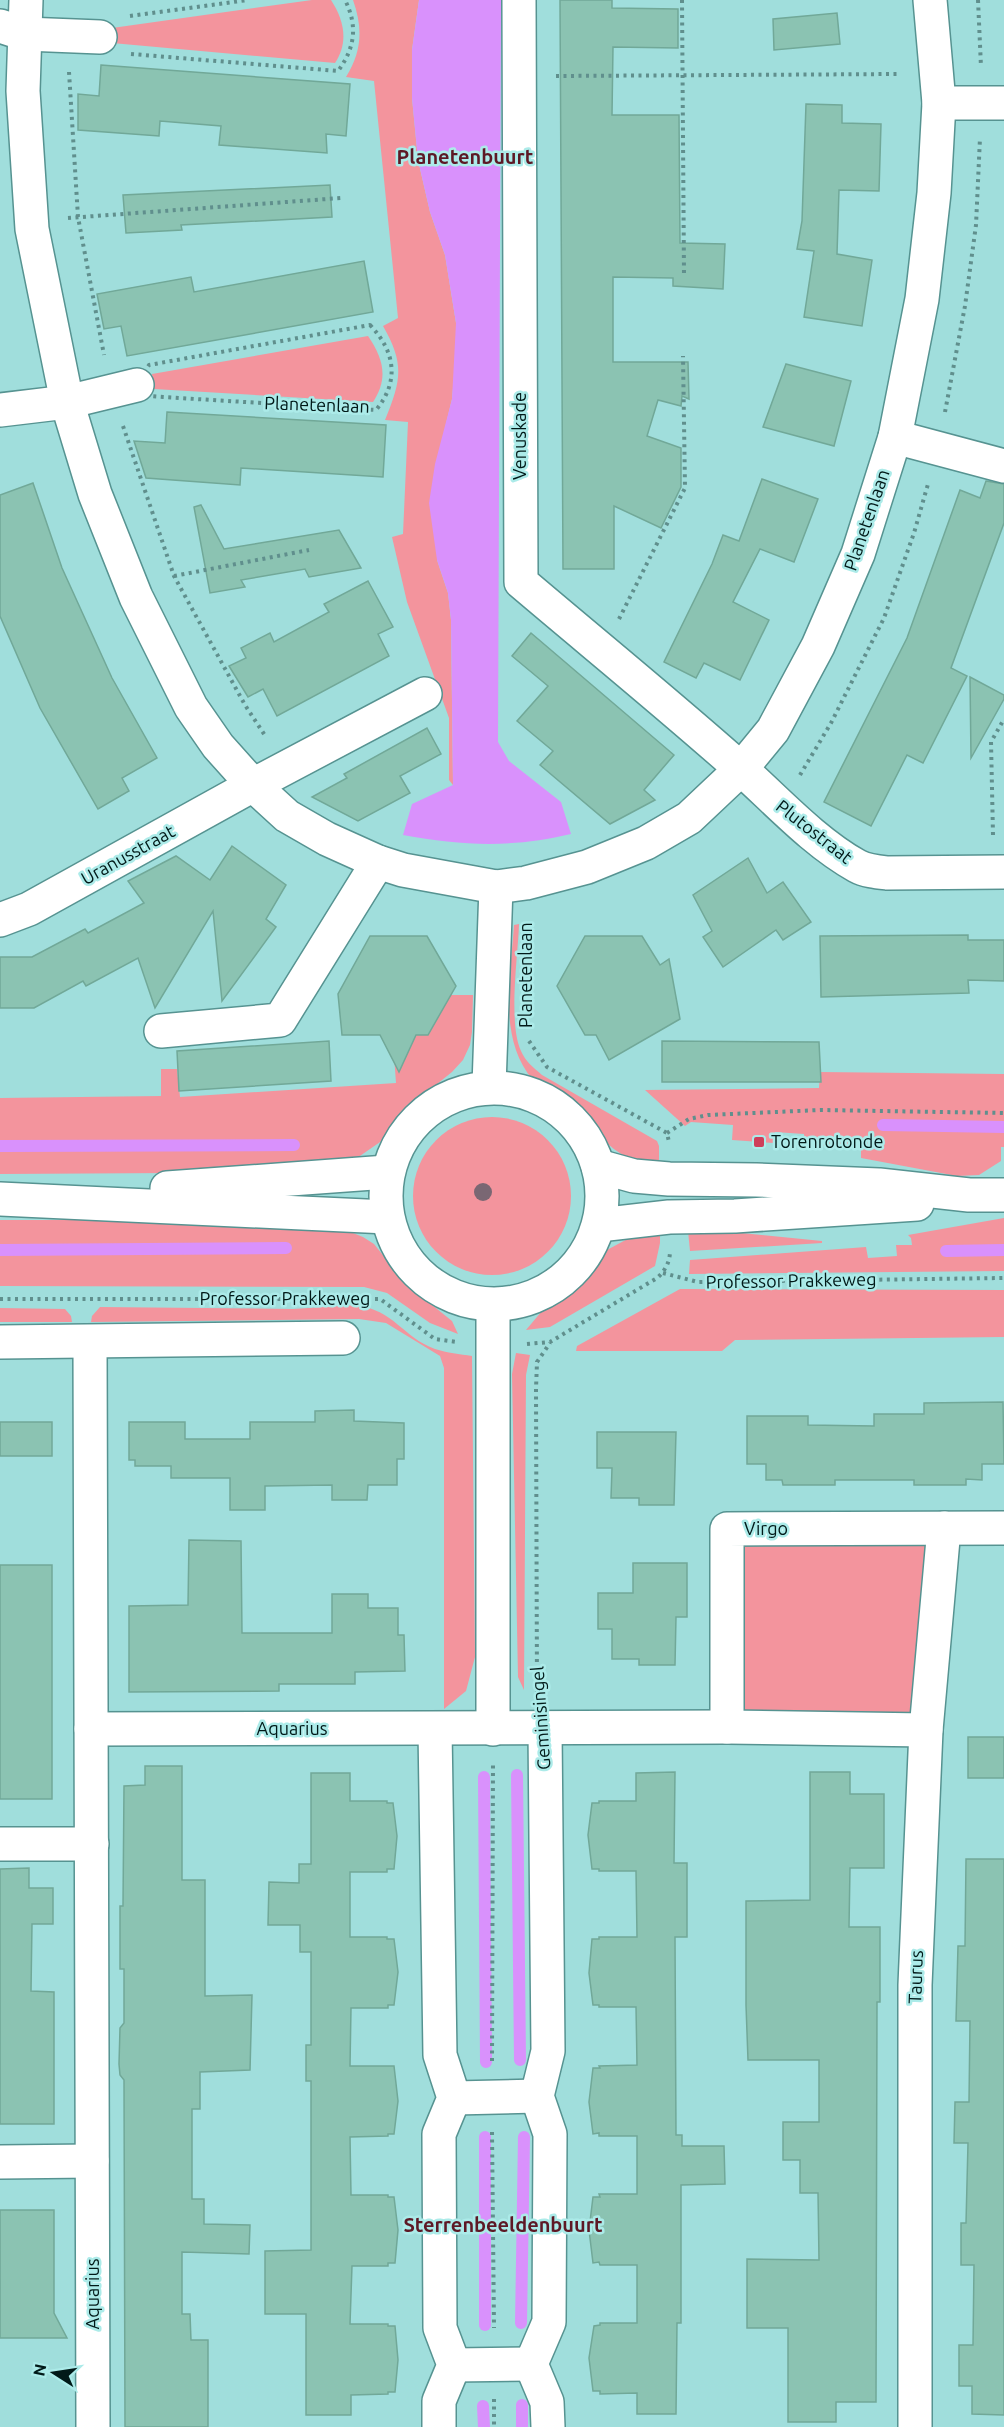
<svg xmlns="http://www.w3.org/2000/svg" width="1004" height="2427" viewBox="0 0 1004 2427" font-family="Ubuntu,sans-serif">
	<rect width="100%" height="100%" fill="#a0dedc"/>
	<g fill="#f3949d">
		<path d="M312 0H331C344 20 349 42 335 63L112 43V28Z"/>
		<path d="M353 0H419L412 50V98L418 160 430 212 445 255 456 323V355L452 399 445 428 437 560 448 593 451 620 453 785 449 780V718L407 602 392 537 403 534 408 422 385 420C401 381 405 364 383 326L398 318 374 81 346 77C362 51 363 28 353 0Z"/>
		<path d="M368 336C383 358 389 378 373 402L154 389 152 374Z"/>
		<path d="M519 924C518 956 508 1023 521 1051 525 1061 534 1068 542 1075L657 1141 659 1146V1163C614 1160 609 1144 581 1115 572 1106 562 1099 552 1092 546 1088 538 1085 533 1080 497 1038 511 975 514 925Z"/>
		<polygon points="450,995 473,995 472,1032 470,1045 463,1060 452,1072 401,1113 383,1140 357,1158 174,1173 0,1174 0,1098 161,1096 161,1069 177,1069 180,1097 396,1083 394,1055 409,1035 428,1035"/>
		<polygon points="820,1072 1004,1074 1004,1147 1001,1147 1001,1161 979,1175 957,1176 861,1158 861,1148 804,1145 804,1134 775,1132 774,1143 732,1140 733,1125 691,1122 685,1126 645,1090 819,1088"/>
		<circle cx="492" cy="1196" r="79"/>
		<polygon points="1004,1218 1004,1271 689,1274 690,1260 866,1247 868,1258 897,1256 896,1245 912,1245 911,1238 908,1235"/>
		<polygon points="0,1220 259,1220 343,1229 363,1237 374,1244 406,1284 452,1321 458,1334 430,1323 387,1293 364,1287 0,1286"/>
		<polygon points="688,1231 721,1231 822,1241 822,1243 690,1251"/>
		<polygon points="660,1232 660,1243 655,1266 550,1327 526,1330 542,1311 579,1283 605,1251 635,1235"/>
		<polygon points="680,1289 1004,1290 1004,1337 735,1340 722,1351 576,1351 577,1346"/>
		<path d="M355 1305C395 1310 402 1337 435 1349 447 1353 460 1354 472 1356L475 1657 466 1691 444 1709V1368L440 1356 386 1323 359 1319 91 1322 92 1316 100 1307 293 1309Z"/>
		<polygon points="0,1308 65,1309 71,1316 72,1322 0,1322"/>
		<polygon points="516,1353 530,1355 526,1375 524,1690 518,1677 512,1374"/>
		<polygon points="727,1533 937,1540 932,1722 724,1725"/>
	</g>
	<path fill="#d991fc" d="M419 0H501L498 742 509 761 561 802 571 834C512 848 463 846 403 835L412 804 453 785 451 620 448 593 437 560 429 503 435 464 452 399 456 323 445 255 430 212 418 160 412 98V50Z"/>
	<g fill="none" stroke-linecap="round" stroke-linejoin="round">
		<g stroke="#d991fc" stroke-width="12">
			<polyline points="883,1125 1004,1127"/>
			<polyline points="0,1146 294,1145"/>
			<polyline points="0,1250 286,1248"/>
			<polyline points="946,1251 1004,1250"/>
			<polyline points="517,1775 520,2060"/>
			<polyline points="484,1777 486,2062"/>
			<polyline points="485,2137 485,2325"/>
			<polyline points="521,2323 524,2137"/>
			<polyline points="483,2406 484,2427"/>
			<polyline points="522,2427 522,2405"/>
		</g>
	</g>
	<g fill="#8bc3b2" stroke="#71a898" stroke-width="1.5">
		<polygon points="560,0 612,0 612,8 678,9 678,48 613,47 612,115 679,115 680,243 725,244 723,289 673,286 673,278 613,277 613,362 688,362 689,399 682,396 681,406 658,400 647,436 681,448 681,487 661,528 614,506 614,569 563,569"/>
		<polygon points="837,13 840,44 774,50 773,19"/>
		<polygon points="101,65 350,84 346,136 326,134 327,153 219,145 221,126 160,121 159,136 78,130 78,94 99,96"/>
		<polygon points="806,104 842,105 842,123 881,124 879,191 839,190 837,254 872,260 862,326 804,317 814,251 797,249 802,221"/>
		<polygon points="330,185 332,217 181,225 182,230 126,233 123,195"/>
		<polygon points="364,261 373,312 127,356 121,326 104,329 97,294 191,277 194,292"/>
		<polygon points="786,364 851,381 834,446 763,427"/>
		<polygon points="167,412 386,425 383,477 241,468 240,485 146,478 134,441 165,443"/>
		<polygon points="762,479 818,499 794,562 760,549 733,602 769,620 740,680 704,663 696,678 664,662 712,564 723,535 739,541"/>
		<polygon points="986,481 1004,484 1004,523 951,668 967,676 923,763 907,755 871,826 824,802 907,638 960,490 980,498"/>
		<polygon points="33,483 62,568 112,678 157,758 122,778 129,791 98,809 40,708 0,616 0,495"/>
		<polygon points="201,505 224,549 339,530 361,568 309,577 305,569 241,580 245,587 210,593 194,507"/>
		<polygon points="368,581 393,627 378,634 389,656 277,716 263,689 248,697 229,666 246,658 241,648 270,633 274,642 329,612 324,604"/>
		<polygon points="531,633 674,755 644,790 655,800 610,824 540,765 553,751 517,721 548,686 512,656"/>
		<polygon points="970,677 1004,695 1004,699 971,758"/>
		<polygon points="427,728 441,754 400,776 410,793 358,821 312,797 347,778 344,774"/>
		<polygon points="232,846 286,885 266,919 276,927 222,1001 213,911 155,1008 138,958 86,986 83,981 34,1008 0,1008 0,957 32,957 85,929 88,933 144,903 128,881 176,856 210,880"/>
		<polygon points="748,858 767,893 783,882 811,922 783,940 776,930 723,967 703,937 712,931 693,895"/>
		<polygon points="968,935 968,940 1004,940 1004,981 968,980 969,993 821,997 820,936"/>
		<polygon points="370,936 427,936 456,986 428,1035 416,1035 399,1072 380,1035 342,1035 338,994"/>
		<polygon points="585,936 642,936 660,965 669,959 680,1019 609,1060 596,1035 585,1035 557,986"/>
		<polygon points="329,1041 331,1081 179,1091 177,1051"/>
		<polygon points="662,1041 819,1042 821,1082 662,1082"/>
		<polygon points="1003,1402 1004,1464 982,1464 982,1480 966,1479 966,1485 914,1485 914,1480 835,1480 835,1485 783,1485 782,1480 766,1480 766,1464 747,1464 747,1416 808,1416 808,1425 874,1426 874,1414 924,1414 924,1403"/>
		<polygon points="354,1410 354,1421 404,1423 404,1459 397,1459 397,1485 368,1485 367,1500 332,1500 332,1485 265,1486 265,1510 230,1510 230,1478 171,1478 171,1466 135,1466 135,1460 129,1460 129,1422 185,1422 185,1439 250,1439 250,1422 315,1422 315,1411"/>
		<rect x="0" y="1422" width="52" height="34"/>
		<polygon points="597,1432 676,1432 674,1505 639,1505 639,1498 611,1498 612,1468 597,1468"/>
		<polygon points="189,1540 241,1541 242,1633 332,1633 332,1594 368,1594 368,1608 398,1608 398,1635 404,1635 405,1671 355,1672 355,1684 279,1684 279,1691 129,1692 129,1606 188,1605"/>
		<polygon points="633,1563 687,1563 687,1617 676,1617 675,1665 639,1665 639,1659 612,1659 612,1629 598,1629 598,1593 633,1593"/>
		<rect x="0" y="1565" width="52" height="234"/>
		<rect x="968" y="1737" width="36" height="41"/>
		<polygon points="145,1766 182,1766 182,1880 205,1880 205,1996 252,1995 250,2070 200,2072 200,2109 192,2109 192,2199 204,2199 204,2224 250,2225 249,2254 182,2252 182,2314 190,2314 191,2340 208,2340 208,2427 125,2427 124,2080 120,2075 119,2064 120,2028 124,2023 124,1969 120,1969 120,1906 123,1906 124,1786 145,1785"/>
		<polygon points="675,1772 674,1863 687,1863 687,1937 675,1937 676,2135 682,2135 682,2146 724,2146 725,2184 681,2185 681,2323 677,2323 676,2414 637,2414 637,2393 600,2394 600,2391 593,2391 589,2358 594,2326 600,2325 600,2323 637,2323 637,2265 600,2265 599,2262 593,2263 589,2230 593,2197 600,2197 599,2194 637,2194 637,2136 599,2136 599,2133 593,2134 589,2102 593,2068 600,2068 599,2066 637,2065 636,2007 599,2007 599,2005 593,2005 589,1973 592,1939 599,1939 599,1937 637,1937 636,1871 599,1871 599,1869 592,1869 588,1835 592,1803 599,1803 599,1801 636,1801 636,1773"/>
		<polygon points="810,1772 850,1772 850,1794 884,1794 884,1868 850,1868 849,1927 880,1927 880,2002 877,2002 876,2402 836,2402 836,2422 788,2422 788,2328 747,2328 747,2259 819,2260 818,2193 800,2193 800,2160 783,2160 783,2122 819,2122 819,2060 748,2060 746,2005 746,1901 810,1900"/>
		<polygon points="311,1773 350,1773 350,1801 387,1801 387,1803 393,1803 397,1836 394,1869 387,1869 387,1872 350,1872 350,1937 387,1937 387,1939 394,1939 398,1972 394,2005 388,2005 388,2008 351,2008 350,2066 394,2066 398,2101 394,2134 388,2134 388,2136 350,2137 351,2195 388,2195 388,2197 394,2197 398,2230 395,2263 388,2263 388,2266 352,2266 350,2324 388,2324 388,2326 395,2326 398,2360 395,2392 388,2392 388,2394 351,2395 351,2415 306,2415 306,2314 265,2314 265,2251 311,2250 311,2081 306,2081 306,2045 311,2045 311,1952 300,1952 300,1925 268,1925 269,1882 299,1883 299,1864 311,1864"/>
		<polygon points="966,1859 1004,1859 1004,2415 972,2414 972,2386 959,2386 959,2345 973,2345 974,2265 961,2265 961,2223 966,2223 968,2143 954,2143 955,2102 969,2102 970,2021 956,2021 958,1946 965,1946"/>
		<polygon points="29,1868 29,1888 53,1888 53,1924 32,1924 31,1991 54,1992 54,2124 0,2124 0,1869"/>
		<polygon points="0,2210 54,2210 54,2313 67,2338 0,2338"/>
	</g>
	<g fill="none" stroke-linecap="round" stroke-linejoin="round">
		<g stroke="#569391" stroke-width="36">
			<g id="minor">
				<polyline points="26,0 23,91 32,229 67,402 95,494 136,597 191,707 218,746 253,785 287,816 327,839 378,862 403,870 496,887 526,883 587,867 646,843 689,818 741,769 773,730 818,646 858,554 895,437 922,299 934,193 939,103 930,0"/>
				<path d="M519 0 521 582C594 644 669 705 741 769 777 801 814 842 857 866 866 871 877 872 887 873L1004 872"/>
				<polyline points="0,26 25,34 100,37"/>
				<polyline points="939,103 1004,103"/>
				<polyline points="0,410 67,402 137,385"/>
				<polyline points="895,437 1004,466"/>
				<polyline points="0,920 29,909 253,785 425,694"/>
				<polyline points="161,1031 280,1020 378,862"/>
				<polyline points="489,1086 496,887"/>
				<circle cx="494" cy="1196" r="108"/>
				<polyline points="598,1166 634,1176 669,1179 756,1180 879,1185 969,1195 1004,1195"/>
				<polyline points="167,1188 387,1172"/>
				<polyline points="0,1199 387,1217"/>
				<polyline points="599,1225 669,1217 735,1216 917,1204"/>
				<polyline points="0,1342 343,1338"/>
				<polyline points="90,1342 93,2427"/>
				<polyline points="727,1727 727,1529 1004,1528"/>
				<polyline points="91,1729 727,1727 926,1730"/>
				<polyline points="435,1729 440,2055 454,2098 439,2134 440,2328 454,2365 439,2401 439,2427"/>
				<polyline points="493,1729 493,1306"/>
				<polyline points="545,1729 548,2051 537,2096 550,2134 549,2322 531,2364 547,2402 548,2427"/>
				<polyline points="0,1844 92,1844"/>
				<polyline points="454,2098 537,2096"/>
				<polyline points="0,2162 92,2161"/>
				<polyline points="454,2365 531,2364"/>
				<polyline points="915,2427 915,1985 926,1730 944,1528"/>
			</g>
		</g>
		<g stroke="#608f8d" stroke-width="4" stroke-dasharray="3 4.5" stroke-linecap="butt">
			<polyline points="682,0 684,275"/>
			<polyline points="978,0 981,67"/>
			<polyline points="130,16 248,0"/>
			<path d="M131 54 338 71C355 48 358 26 345 0"/>
			<polyline points="69,72 78,217 104,355"/>
			<polyline points="556,76 899,74"/>
			<polyline points="68,218 341,198"/>
			<path d="M370 325C395 351 400 381 376 410L163 397 150 396 137 385 149 365Z"/>
			<polyline points="945,412 965,306 976,225 980,138"/>
			<polyline points="123,426 174,576 245,705 266,737"/>
			<polyline points="174,576 309,550"/>
			<polyline points="619,619 685,488 683,356"/>
			<polyline points="800,775 831,723 884,618 914,533 928,484"/>
			<polyline points="993,835 991,742 1004,719"/>
			<polyline points="529,1041 547,1067 667,1133 669,1142"/>
			<polyline points="667,1133 689,1119 708,1115 820,1110 1004,1113"/>
			<polyline points="663,1273 698,1282 1004,1278"/>
			<polyline points="0,1299 380,1299 435,1339 457,1342"/>
			<path d="M527 1344 550 1342 657 1278C665 1271 670 1262 670 1251"/>
			<polyline points="537,1692 536,1389 537,1362 550,1343"/>
			<polyline points="492,2061 493,1763"/>
			<polyline points="492,2132 494,2328"/>
			<polyline points="494,2399 494,2427"/>
		</g>
		<use href="#minor" stroke="#fff" stroke-width="33"/>
	</g>
	<circle fill="#7a6773" cx="483" cy="1192" r="9"/>
	<rect fill="#ce3e5a" stroke="#acebe9" stroke-width="2" x="753" y="1136" width="12" height="12" rx="3"/>
	<g text-anchor="middle" stroke-width="5" stroke-linejoin="round" paint-order="stroke">
		<g font-size="18" fill="#011918" stroke="#acebe9">
			<text transform="translate(317 405) rotate(2)" y="6">Planetenlaan</text>
			<text transform="translate(520 436) rotate(-90)" y="6">Venuskade</text>
			<text transform="translate(867 520) rotate(-71)" y="6">Planetenlaan</text>
			<text transform="translate(814 832) rotate(38)" y="6">Plutostraat</text>
			<text transform="translate(128 855) rotate(-29)" y="6">Uranusstraat</text>
			<text transform="translate(526 975) rotate(-90)" y="6">Planetenlaan</text>
			<text transform="translate(791 1281) rotate(-1)" y="6">Professor Prakkeweg</text>
			<text x="285" y="1305">Professor Prakkeweg</text>
			<text x="766" y="1535">Virgo</text>
			<text transform="translate(541 1718) rotate(-94)" y="6">Geminisingel</text>
			<text x="292" y="1735">Aquarius</text>
			<text transform="translate(916 1977) rotate(-88)" y="6">Taurus</text>
			<text transform="translate(93 2294) rotate(-90)" y="6">Aquarius</text>
		</g>
		<g font-size="18" fill="#011918" stroke="#acebe9" text-anchor="start">
			<text x="771" y="1148">Torenrotonde</text>
		</g>
		<g font-size="20" font-weight="bold" fill="#5d1825" stroke="#acebe9">
			<text x="465" y="164">Planetenbuurt</text>
			<text x="503" y="2232">Sterrenbeeldenbuurt</text>
		</g>
	</g>
	<g transform="translate(54 2373) rotate(282)" stroke="#acebe9" stroke-width="4.5" paint-order="stroke">
	<path d="M0-4.5L10 22L0 15L-10 22Z" fill="#011918"/>
	<text y="-9" font-size="16" font-weight="bold" text-anchor="middle" fill="#011918">N</text>
	</g>
</svg>
